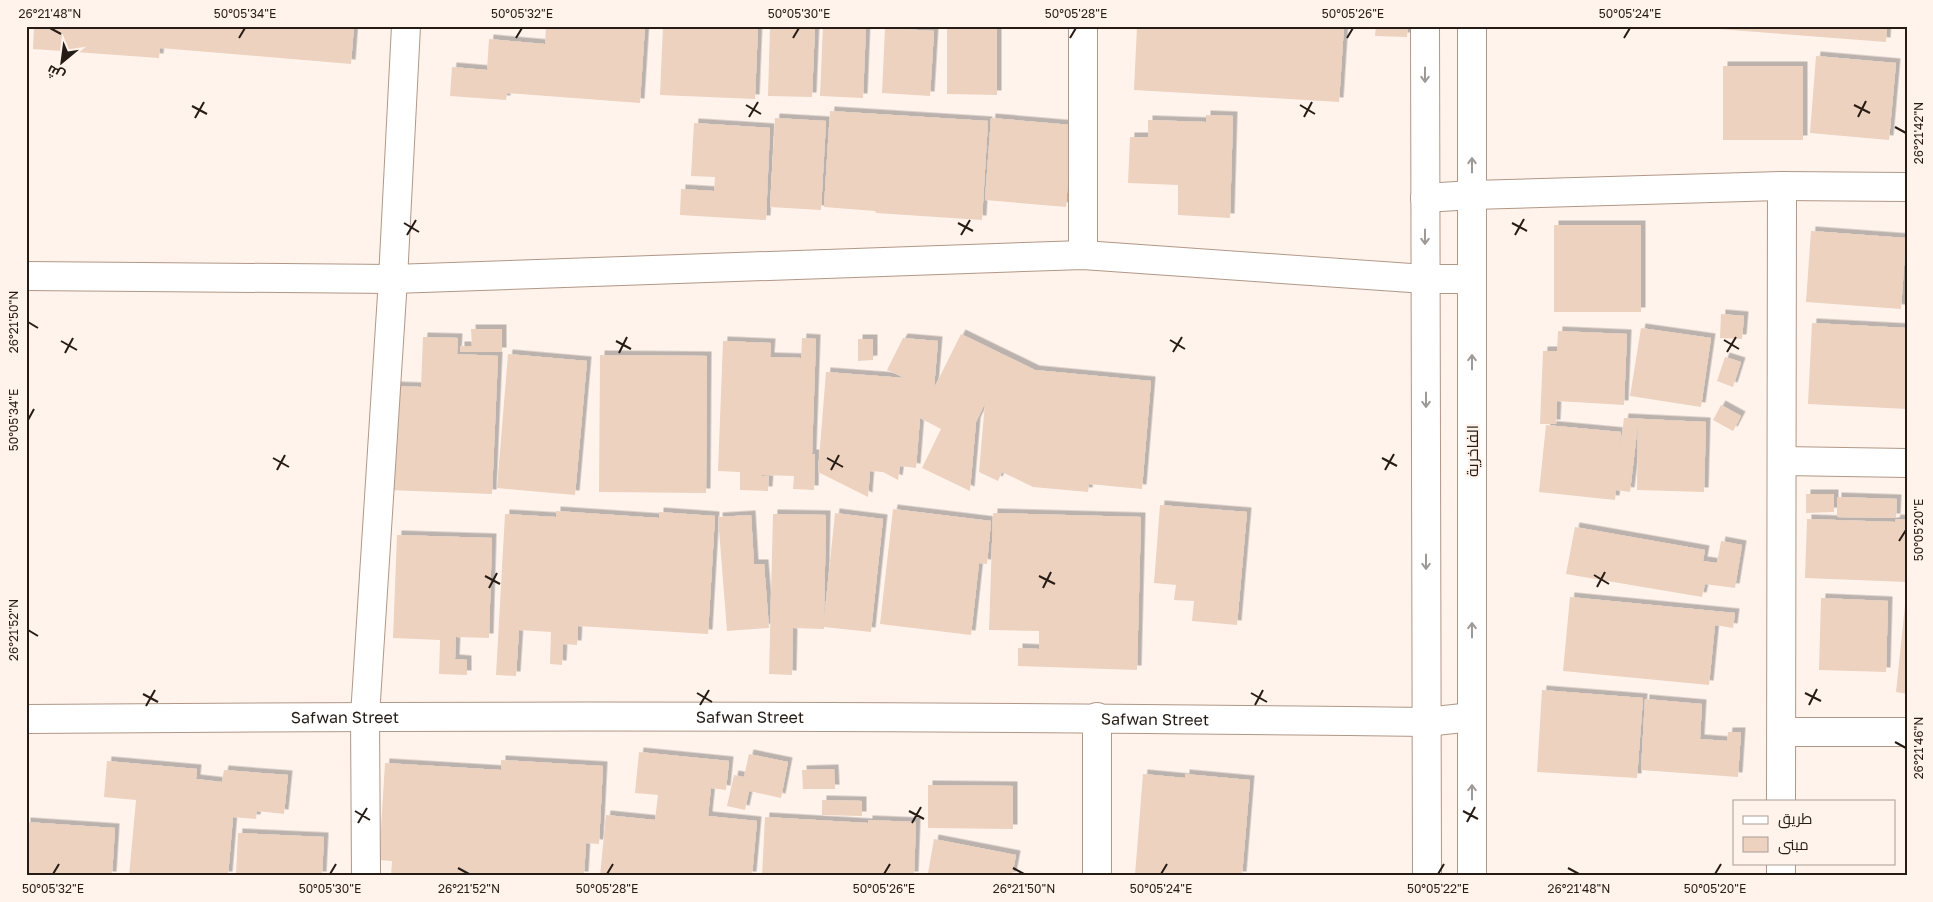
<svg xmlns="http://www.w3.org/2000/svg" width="1933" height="902" viewBox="0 0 1933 902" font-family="'Golos Text',Cairo,sans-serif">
	<defs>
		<filter id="shadow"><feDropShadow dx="4.5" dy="-4.5" stdDeviation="0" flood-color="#0004"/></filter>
	</defs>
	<rect width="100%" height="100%" fill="#fff3ec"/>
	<g fill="#edd2bf" filter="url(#shadow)">
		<polygon points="34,26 354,26 351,64 160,48 159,58 33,49"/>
		<polygon points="546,26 645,26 640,103 507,93 506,100 450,96 452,67 487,70 489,39 545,44"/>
		<polygon points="663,26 758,26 755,99 660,95"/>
		<polygon points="770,26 815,26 812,97 768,96"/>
		<polygon points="823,26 866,26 863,98 820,96"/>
		<polygon points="947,26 997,26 997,95 947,94"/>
		<polygon points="1137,26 1344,26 1339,102 1134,90"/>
		<polygon points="1376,26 1408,26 1407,37 1375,36"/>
		<polygon points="1718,26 1887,26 1886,42 1718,29"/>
		<polygon points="885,28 934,31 930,96 882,93"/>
		<polygon points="1816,56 1896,63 1889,140 1810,133"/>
		<rect x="1723" y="66" width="80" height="74"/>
		<polygon points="830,111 988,121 982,220 876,213 875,211 824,207"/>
		<polygon points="1206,115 1233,116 1230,218 1178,215 1178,185 1128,183 1130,137 1148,137 1148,120 1206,122"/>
		<polygon points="775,118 826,121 821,210 770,207"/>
		<polygon points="991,118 1072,125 1066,207 985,200"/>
		<polygon points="694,123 770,128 766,220 680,215 681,189 714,191 715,177 691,176"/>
		<rect x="1554" y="225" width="87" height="87"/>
		<polygon points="1811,231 1906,238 1901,309 1806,302"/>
		<polygon points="1721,314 1744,316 1742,339 1720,338"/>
		<polygon points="1812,323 1907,328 1907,409 1808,404"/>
		<polygon points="1641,328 1711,338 1701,407 1630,396"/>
		<polygon points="471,329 502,329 502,352 460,352 460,346 472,346"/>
		<polygon points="1558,331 1627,334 1624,405 1557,401 1556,424 1540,424 1543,351 1557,351"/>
		<polygon points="961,334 1035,370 1151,381 1142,489 1089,484 1088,492 1033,487 1002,472 998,481 979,472 985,403 976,422 970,491 922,468 941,429 920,418 916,468 900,466 898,480 883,472 870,471 868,497 818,472 826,372 905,378 887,370 903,338 938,341 934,388"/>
		<polygon points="423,337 458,338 457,354 498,356 492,494 388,490 392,386 421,387"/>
		<polygon points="802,338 816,339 812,454 815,454 814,490 793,489 794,476 762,475 761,476 769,476 768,491 740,490 740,472 718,471 723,341 771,343 770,357 801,358"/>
		<polygon points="858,339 873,339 873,360 858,361"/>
		<polygon points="508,354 587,361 575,495 497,488"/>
		<polygon points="600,355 707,356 706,493 599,492"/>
		<polygon points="1725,357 1741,362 1733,387 1717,381"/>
		<polygon points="1721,405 1741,416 1733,431 1713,420"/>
		<polygon points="1624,418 1706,422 1704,492 1637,490 1638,423 1630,492 1616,490 1615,500 1539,492 1546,425 1621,432 1620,450"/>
		<polygon points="1806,494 1834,494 1834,512 1806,513"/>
		<polygon points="1837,497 1897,499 1896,518 1837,517"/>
		<polygon points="1160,505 1247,512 1237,625 1192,621 1194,601 1174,600 1176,585 1154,583"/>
		<polygon points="893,509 991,521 987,564 979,563 971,635 880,624"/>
		<polygon points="556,511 659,518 659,512 715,516 708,634 578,626 577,645 563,644 562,665 550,664 551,632 519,630 516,676 496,675 505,514 556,517"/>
		<polygon points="835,513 883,519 871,632 824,627 824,629 793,628 792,675 769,674 773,514 826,515 824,620"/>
		<polygon points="993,513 1141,517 1137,670 1018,666 1018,648 1039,649 1039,631 989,630"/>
		<polygon points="751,515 754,564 764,564 769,628 727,631 718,517"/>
		<polygon points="1807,519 1895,522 1896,519 1907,520 1907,582 1805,578"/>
		<polygon points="1575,527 1705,550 1703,561 1717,563 1721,541 1742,545 1735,588 1705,584 1702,597 1566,574"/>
		<polygon points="397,535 492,538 489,638 456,637 455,659 467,660 467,675 439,674 440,640 393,638"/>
		<polygon points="1570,597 1735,613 1733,628 1715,625 1709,685 1563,671"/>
		<polygon points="1821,598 1888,601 1886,672 1819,670"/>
		<polygon points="1905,605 1907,605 1907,694 1896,692"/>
		<polygon points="1542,690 1643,698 1637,778 1537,772"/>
		<polygon points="1645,699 1702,704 1700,739 1727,741 1728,732 1741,732 1738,777 1641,770"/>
		<polygon points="639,752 729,761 726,790 711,788 708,816 757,821 752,876 600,876 606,815 655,820 658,795 635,793"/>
		<polygon points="749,754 788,762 781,798 749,791 745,810 727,806 734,775 744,777"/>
		<polygon points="501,760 603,766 599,844 586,843 584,876 391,876 392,861 379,860 385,763 501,770"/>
		<polygon points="107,761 197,769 196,779 222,782 224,770 288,775 284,814 257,811 256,819 233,817 228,876 129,876 136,800 104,797"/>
		<polygon points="834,769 835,789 803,789 802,770"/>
		<polygon points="1143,774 1185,778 1185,774 1250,780 1242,876 1135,875"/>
		<polygon points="928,785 1013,786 1013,829 928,828"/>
		<polygon points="822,800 862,801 862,816 822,815"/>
		<polygon points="765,817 868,823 868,820 916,822 914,876 762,876"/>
		<polygon points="26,822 115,828 112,876 26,876"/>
		<polygon points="238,833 324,837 322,876 236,876"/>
		<polygon points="934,839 1016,855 1012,876 940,876 928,873"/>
	</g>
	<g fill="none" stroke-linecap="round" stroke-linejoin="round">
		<g stroke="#b19786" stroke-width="30">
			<g id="minor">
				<polyline points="1425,26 1427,876"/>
				<polyline points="1472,26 1472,876"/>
				<polyline points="1425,198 1472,195 1782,186 1907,187"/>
				<polyline points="1083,255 1083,26"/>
				<polyline points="26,276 393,279 1083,255 1425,279 1472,279"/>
				<polyline points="1782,461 1907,463"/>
				<polyline points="1097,717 1097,876"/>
				<path id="s1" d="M26 719C493 715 960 716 1426 722L1472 717"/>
				<polyline points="1782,732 1907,732"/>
				<polyline points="1781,801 1782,186"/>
				<polyline points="366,876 365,716 393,279 406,26"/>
				<polyline points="1781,876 1781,863"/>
			</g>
		</g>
		<use href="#minor" stroke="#fff" stroke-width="28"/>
	</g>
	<defs><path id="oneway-shaft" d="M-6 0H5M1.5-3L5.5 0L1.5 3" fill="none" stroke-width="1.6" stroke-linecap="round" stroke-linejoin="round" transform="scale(1.25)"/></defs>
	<g stroke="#9d9996">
		<use href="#oneway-shaft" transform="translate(1425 75) rotate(90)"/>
		<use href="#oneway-shaft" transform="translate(1472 165) rotate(-90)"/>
		<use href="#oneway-shaft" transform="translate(1425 237) rotate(90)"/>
		<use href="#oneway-shaft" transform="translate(1472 362) rotate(-90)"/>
		<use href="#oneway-shaft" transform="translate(1426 400) rotate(90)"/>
		<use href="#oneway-shaft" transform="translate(1426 562) rotate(90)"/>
		<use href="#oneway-shaft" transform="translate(1472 630) rotate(-90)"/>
		<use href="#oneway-shaft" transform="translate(1472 792) rotate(-90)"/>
	</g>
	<path fill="none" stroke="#261c15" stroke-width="2" d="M50 28 61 34M239 38 245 28M516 38 522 28M793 38 799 28M1070 38 1076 28M1347 38 1353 28M1624 38 1630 28M746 105 761 114M1300 105 1315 114M1854 105 1870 113M192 106 207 114M749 117 758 102M1304 117 1312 102M1858 117 1866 101M195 118 204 102M1895 127 1906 133M404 223 419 232M958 223 973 231M1512 223 1527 231M407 235 416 220M961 235 970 220M1515 235 1524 219M28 322 38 328M1170 340 1185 349M1724 340 1739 349M61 341 77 350M616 341 631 349M1173 352 1182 337M1727 352 1736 337M65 353 73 338M619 353 627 337M28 420 34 409M273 458 289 467M827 458 843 467M1382 458 1397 466M277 470 285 455M831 470 839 455M1385 470 1394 454M1899 541 1906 530M1594 575 1609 584M485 576 500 584M1039 576 1055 584M1597 587 1605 572M489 588 497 573M1043 588 1051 572M28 630 38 636M697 693 712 702M1251 693 1267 702M1805 693 1821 701M143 694 158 702M700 705 709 690M1255 705 1263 690M1809 705 1817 689M146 706 155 690M1895 742 1906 748M355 811 370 820M909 811 924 819M1463 811 1478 819M1467 822 1475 807M358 823 367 808M912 823 921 807M458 868 469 874M1013 868 1024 874M1568 868 1579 874M53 874 59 864M330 874 336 864M607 874 613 864M884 874 890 864M1161 874 1167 864M1438 874 1444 864M1715 874 1721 864"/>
	<g text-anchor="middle" stroke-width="4.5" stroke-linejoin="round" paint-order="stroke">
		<g font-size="16" fill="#261c15" stroke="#fff3ec">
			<text transform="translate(1472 451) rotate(-90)" y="6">الفاخرية</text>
			<text dy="6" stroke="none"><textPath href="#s1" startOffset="319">Safwan Street</textPath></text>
			<text dy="6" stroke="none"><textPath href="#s1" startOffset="724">Safwan Street</textPath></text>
			<text dy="6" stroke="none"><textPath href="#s1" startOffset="1129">Safwan Street</textPath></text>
		</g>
	</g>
	<rect width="1933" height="902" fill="none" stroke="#fff3ec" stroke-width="55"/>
	<rect x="1733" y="800" width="162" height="65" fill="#fff3ec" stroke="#a89d96"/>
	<rect x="1743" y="816" width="25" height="8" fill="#ffffff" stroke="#a89d96"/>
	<text x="1778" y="824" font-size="15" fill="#261c15">طريق</text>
	<rect x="1743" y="837" width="25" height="15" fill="#edd2bf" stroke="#a89d96"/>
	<text x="1778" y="850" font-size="15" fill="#261c15">مبنى</text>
	<g transform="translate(62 62) rotate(209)" stroke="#fff3ec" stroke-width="4" paint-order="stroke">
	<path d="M0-4L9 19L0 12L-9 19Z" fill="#261c15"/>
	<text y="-8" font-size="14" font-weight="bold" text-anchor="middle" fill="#261c15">ش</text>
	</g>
	<rect x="28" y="28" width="1878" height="846" fill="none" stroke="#261c15" stroke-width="2"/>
	<g font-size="12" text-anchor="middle" fill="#261c15">
		<text x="50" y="18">26°21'48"N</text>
		<text x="245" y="18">50°05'34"E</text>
		<text x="522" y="18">50°05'32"E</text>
		<text x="799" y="18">50°05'30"E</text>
		<text x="1076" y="18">50°05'28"E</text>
		<text x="1353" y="18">50°05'26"E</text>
		<text x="1630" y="18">50°05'24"E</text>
		<text transform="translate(1919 133) rotate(-90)" y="4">26°21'42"N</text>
		<text transform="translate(14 322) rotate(-90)" y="4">26°21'50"N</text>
		<text transform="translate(14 420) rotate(-90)" y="4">50°05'34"E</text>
		<text transform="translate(1919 530) rotate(-90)" y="4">50°05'20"E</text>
		<text transform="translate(14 630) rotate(-90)" y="4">26°21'52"N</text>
		<text transform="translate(1919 748) rotate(-90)" y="4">26°21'46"N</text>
		<text x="53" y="893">50°05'32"E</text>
		<text x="330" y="893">50°05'30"E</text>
		<text x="469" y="893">26°21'52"N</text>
		<text x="607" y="893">50°05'28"E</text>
		<text x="884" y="893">50°05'26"E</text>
		<text x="1024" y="893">26°21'50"N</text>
		<text x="1161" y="893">50°05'24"E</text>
		<text x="1438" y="893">50°05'22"E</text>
		<text x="1579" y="893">26°21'48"N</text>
		<text x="1715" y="893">50°05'20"E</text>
	</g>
</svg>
